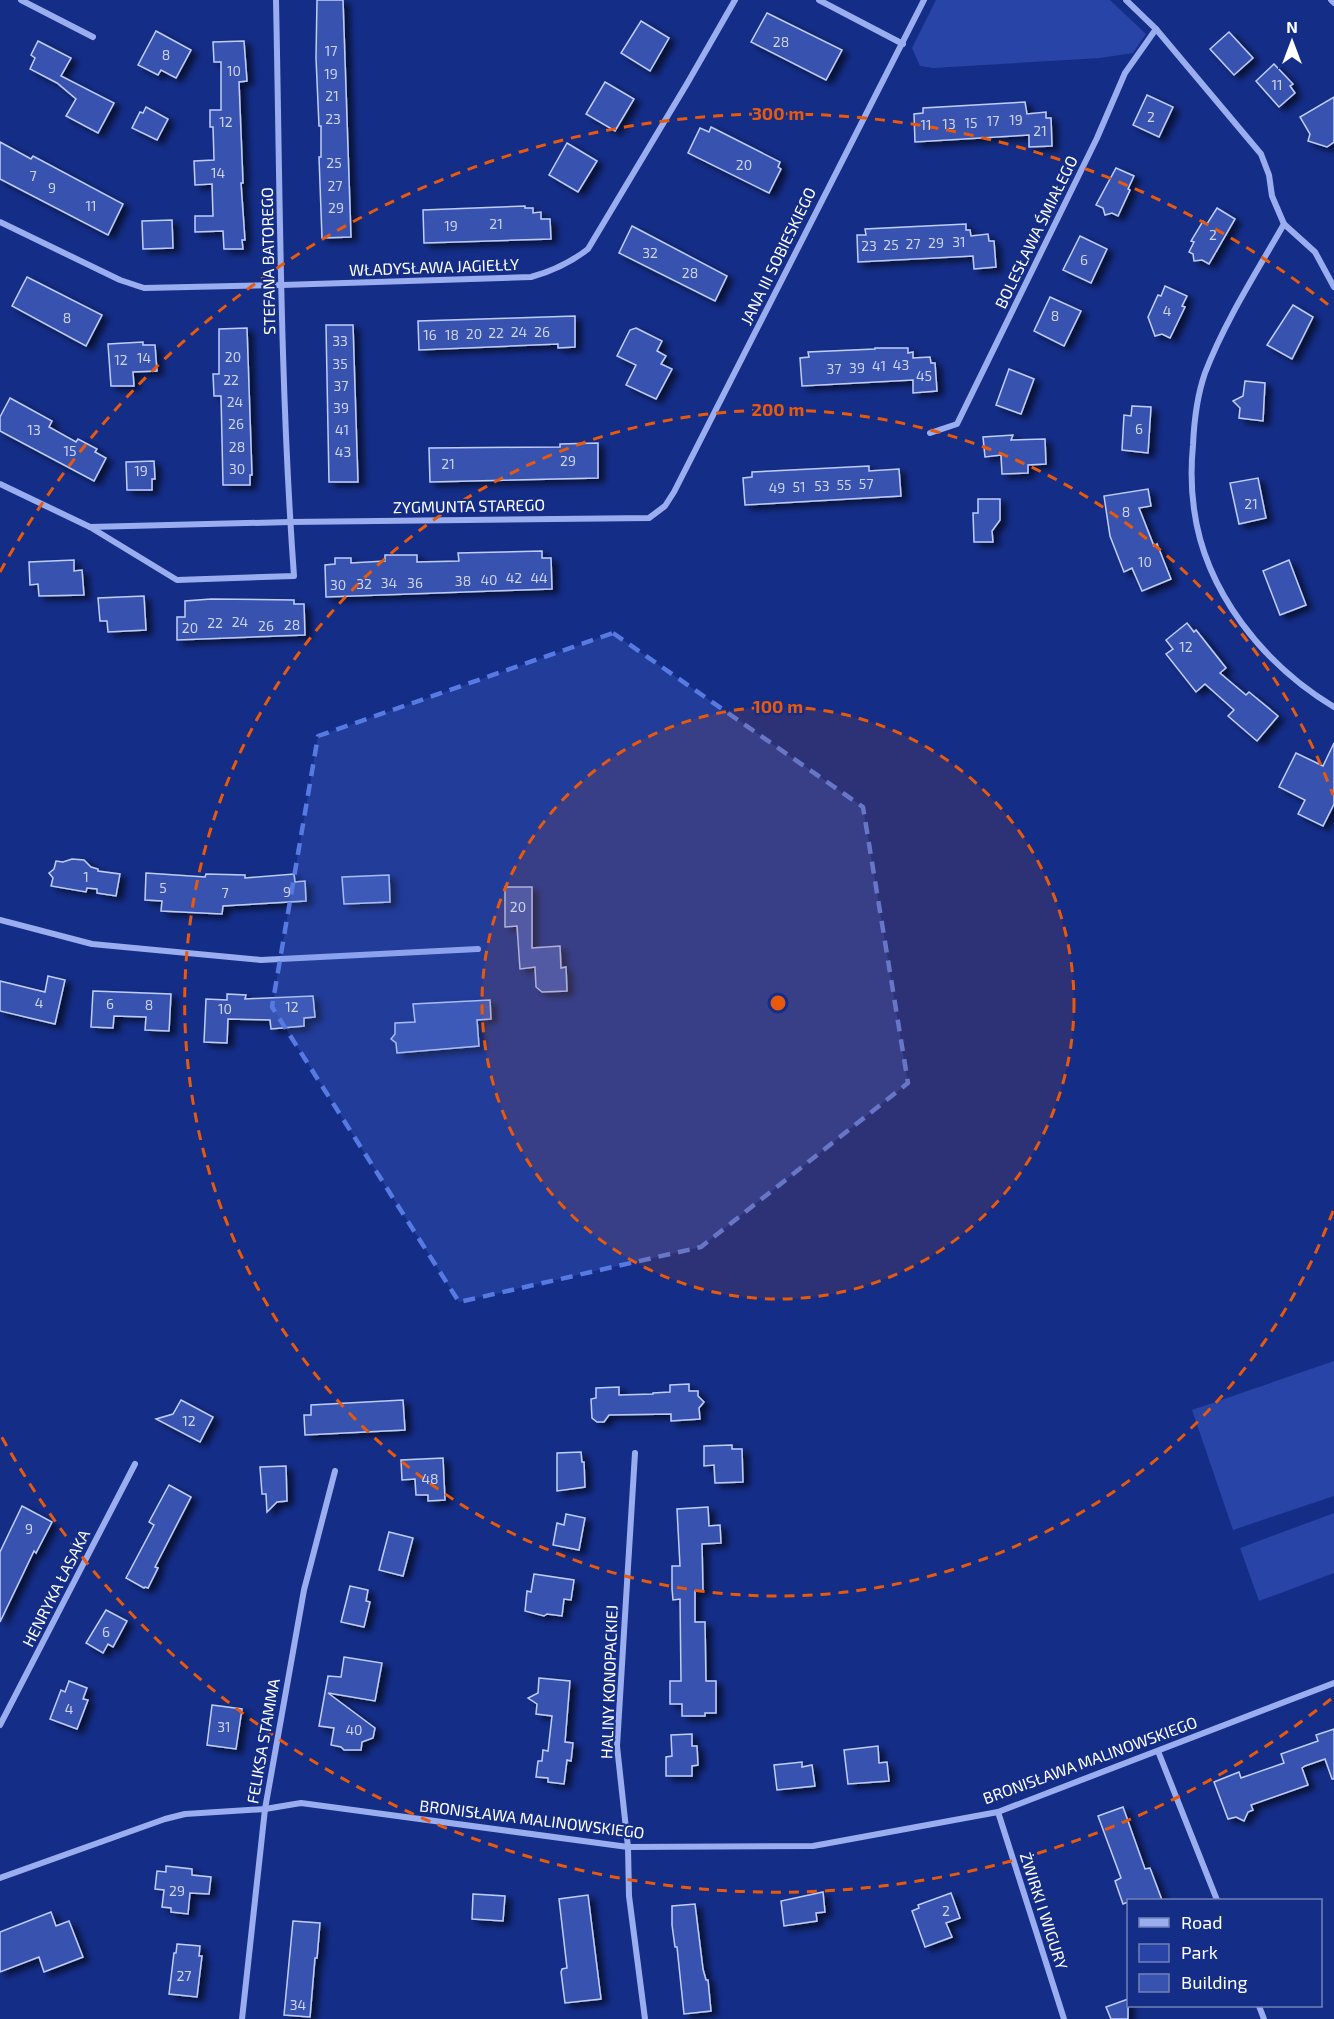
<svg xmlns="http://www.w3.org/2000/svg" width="1334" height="2019" viewBox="0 0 1334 2019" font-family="'Exo 2',sans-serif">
	<defs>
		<filter id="shadow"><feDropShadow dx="6" dy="4" stdDeviation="3" flood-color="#0009"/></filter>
	</defs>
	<rect width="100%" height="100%" fill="#142d87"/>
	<g fill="#2744a6">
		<polygon points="936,0 1110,0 1146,34 1133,53 1100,58 933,68 920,66 912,48"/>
		<polygon points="1334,1361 1334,1496 1233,1530 1192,1410"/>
		<polygon points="1334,1513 1334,1573 1259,1601 1240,1548"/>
	</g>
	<g fill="#3853af" stroke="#bfcdfb" stroke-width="1.5" filter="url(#shadow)">
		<polygon points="317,0 343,0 351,237 322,238 319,157 321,157 321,126 319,126 316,58"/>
		<polygon points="767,13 842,50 826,80 751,42"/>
		<polygon points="641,21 669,38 650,71 621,53"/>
		<polygon points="156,31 191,50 176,78 161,70 158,75 138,65"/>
		<polygon points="1229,32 1253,58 1234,75 1210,49"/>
		<polygon points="38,41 71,58 61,76 114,103 98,133 66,116 76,99 57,83 30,69 35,58 31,55"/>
		<polygon points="244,41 247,81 239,82 243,183 241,183 245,240 242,240 243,249 224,249 223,231 195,232 195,216 213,216 212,184 195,185 194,161 214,160 213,127 210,127 210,110 221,110 221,62 214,62 213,42"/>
		<polygon points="1274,64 1293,84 1290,86 1295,93 1279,107 1256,81"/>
		<polygon points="605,82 634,99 615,131 586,114"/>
		<polygon points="1147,95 1173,107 1159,137 1133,125"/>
		<polygon points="1334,97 1334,142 1327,147 1308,141 1310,134 1300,117"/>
		<polygon points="1025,102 1027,114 1046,112 1046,118 1051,118 1052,146 1029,147 1029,135 915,142 914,114 923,113 923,108"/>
		<polygon points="146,107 168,119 157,140 132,128 140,112 143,113"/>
		<polygon points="711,127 780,162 778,167 781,169 769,193 688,153 700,128 709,132"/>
		<polygon points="0,142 31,159 33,156 123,204 108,235 0,179"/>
		<polygon points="567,143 597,161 578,192 549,175"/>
		<polygon points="1116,168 1134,176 1128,189 1130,190 1118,216 1112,213 1105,215 1103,208 1096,205"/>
		<polygon points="525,206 525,208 533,208 533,213 541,212 541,219 550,219 551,239 424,243 423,210"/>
		<polygon points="1217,208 1235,219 1209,264 1202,260 1194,261 1193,254 1189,252 1194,242 1191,241 1203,221 1207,224"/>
		<polygon points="172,220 173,248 143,249 142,221"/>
		<polygon points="966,224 966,230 970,230 971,236 988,234 989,241 994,241 996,267 974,269 973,256 858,262 857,235 866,235 865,229"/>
		<polygon points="632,226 727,276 715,301 619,253"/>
		<polygon points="1080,236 1107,249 1091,283 1063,270"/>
		<polygon points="27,277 102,315 86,346 12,306"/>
		<polygon points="1165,286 1187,296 1182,306 1185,307 1170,338 1162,334 1155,336 1148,317 1158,295 1161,296"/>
		<polygon points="1050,297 1081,311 1064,346 1034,331"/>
		<polygon points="1293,305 1313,317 1292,359 1267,345"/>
		<polygon points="575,316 575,347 558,348 558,344 419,350 418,321"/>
		<polygon points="326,325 353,325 358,482 329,482"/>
		<polygon points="247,328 252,475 250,475 250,485 223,485 221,396 214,396 213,374 219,374 219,329"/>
		<polygon points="636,328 662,341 657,351 666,356 661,364 672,369 656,399 626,385 636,365 617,356 630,330"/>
		<polygon points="143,342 143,345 155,345 157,371 133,372 134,386 111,386 108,344"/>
		<polygon points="875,348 908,348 908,353 913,352 913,358 930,357 931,363 935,363 937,391 913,393 913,380 802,386 800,358 809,357 808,352 875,349"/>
		<polygon points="1009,369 1034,379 1021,414 996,405"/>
		<polygon points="1245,381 1265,383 1263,421 1239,418 1240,408 1233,401 1243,396"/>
		<polygon points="10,398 52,421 49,427 76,442 78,439 97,449 95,452 106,458 94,481 0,431 0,417"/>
		<polygon points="1132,406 1151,407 1148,453 1122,450 1124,415 1131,416"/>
		<polygon points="1013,435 1011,440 1045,439 1046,464 1028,465 1028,473 1002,474 1001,455 985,457 983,437"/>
		<polygon points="598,443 598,478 430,482 429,448 560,447 560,444"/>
		<polygon points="154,461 155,479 152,479 152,490 127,490 126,462"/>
		<polygon points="869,466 869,471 899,469 901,496 745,505 743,478 752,477 752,472"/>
		<polygon points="1258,478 1266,518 1239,524 1230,483"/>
		<polygon points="1148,489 1151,506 1139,508 1154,546 1157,544 1171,579 1142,591 1132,568 1124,572 1110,536 1104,496"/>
		<polygon points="978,499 1000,499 1000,520 992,531 993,542 974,542 973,513 978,513"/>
		<polygon points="542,551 542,558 551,558 552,589 326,597 325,565 335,564 335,558 351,558 351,563 385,561 385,555 417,555 417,562 459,561 458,553"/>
		<polygon points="74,560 74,571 82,570 84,595 39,596 38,584 30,585 29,562"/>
		<polygon points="1289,560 1306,605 1280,615 1263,571"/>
		<polygon points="144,596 146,630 108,632 107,621 100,621 98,598"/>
		<polygon points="211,599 294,600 294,604 304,604 305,635 177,640 177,617 185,617 185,601"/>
		<polygon points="1187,623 1194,632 1196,630 1226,668 1220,673 1246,695 1249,692 1278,716 1257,741 1228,716 1234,710 1205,684 1196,692 1166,654 1173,649 1166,640"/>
		<polygon points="1334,743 1334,804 1323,826 1298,814 1305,800 1279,787 1296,753 1323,766"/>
		<polygon points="72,859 84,860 91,867 98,869 98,871 120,874 116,896 97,893 97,889 87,888 86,892 51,886 53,878 49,873 54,869 56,861 63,862"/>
		<polygon points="146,873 205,877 206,874 245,875 245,878 294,874 295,882 305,881 306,901 223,906 222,914 161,911 162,901 145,900"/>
		<polygon points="389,875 390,902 344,904 342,877"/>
		<polygon points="505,887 532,887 532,948 560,946 561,968 566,967 567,991 542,992 536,987 535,967 520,969 517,926 505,927"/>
		<polygon points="48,976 65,980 55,1024 0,1011 0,981 45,992"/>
		<polygon points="93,991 171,994 169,1031 145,1030 146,1017 114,1016 113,1028 91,1027"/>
		<polygon points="227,994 246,995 245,999 313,996 315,1017 304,1018 304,1026 271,1029 270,1020 228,1019 227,1043 204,1042 206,999 227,1000"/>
		<polygon points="490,1000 491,1019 477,1020 479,1046 397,1053 396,1043 391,1039 395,1034 395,1023 415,1022 413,1004"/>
		<polygon points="689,1384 689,1391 698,1391 698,1396 704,1402 699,1408 700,1419 671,1421 671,1414 609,1415 604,1422 597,1422 592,1418 591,1399 596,1398 596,1388 619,1387 619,1395 653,1394 653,1393 670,1392 670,1385"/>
		<polygon points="181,1400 213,1417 200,1442 156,1419 173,1414"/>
		<polygon points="403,1400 405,1430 305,1435 304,1415 311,1415 311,1405"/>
		<polygon points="732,1445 732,1449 742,1449 743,1482 715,1483 714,1465 704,1466 704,1446"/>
		<polygon points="581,1452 582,1462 584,1462 585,1487 557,1491 557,1453"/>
		<polygon points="443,1458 445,1500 428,1501 428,1495 416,1495 415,1479 402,1480 401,1460"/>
		<polygon points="286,1466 287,1501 277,1502 267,1512 266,1494 262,1494 260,1467"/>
		<polygon points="169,1485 191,1497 155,1567 158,1568 148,1588 145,1587 144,1588 126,1578 154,1525 149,1522"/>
		<polygon points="22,1506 52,1522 36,1553 34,1551 0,1622 0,1552"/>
		<polygon points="708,1507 709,1526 720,1525 721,1543 702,1544 703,1591 695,1591 695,1622 705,1622 706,1681 716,1681 716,1713 705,1713 705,1716 682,1716 682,1704 670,1704 670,1681 681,1681 680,1599 673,1600 672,1589 672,1566 680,1566 677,1509"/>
		<polygon points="566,1514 585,1518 579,1550 553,1545 557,1523 564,1525"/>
		<polygon points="389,1532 413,1538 403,1576 379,1570"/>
		<polygon points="534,1574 574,1580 571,1600 564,1599 562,1616 547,1614 544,1616 525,1611 527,1591 531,1592"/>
		<polygon points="350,1586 368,1590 366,1601 370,1602 364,1627 341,1622"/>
		<polygon points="106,1610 127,1621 113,1647 108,1644 103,1653 86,1643"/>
		<polygon points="344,1657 382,1663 375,1701 328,1693 375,1728 373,1738 362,1742 361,1750 344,1750 341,1747 331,1745 334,1728 319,1726 328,1676 341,1677"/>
		<polygon points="539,1678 570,1681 565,1742 573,1743 571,1761 567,1760 564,1784 548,1782 548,1778 536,1777 538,1761 542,1761 543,1750 548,1751 552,1716 536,1714 537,1704 528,1698 538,1693"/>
		<polygon points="69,1681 87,1688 83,1699 88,1700 77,1729 50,1719 61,1690 65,1692"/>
		<polygon points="212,1705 242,1709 236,1749 207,1745"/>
		<polygon points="1334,1729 1334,1779 1332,1779 1325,1759 1305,1766 1302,1768 1308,1785 1251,1805 1253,1810 1248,1812 1244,1821 1236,1817 1228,1819 1214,1782 1239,1772 1241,1778 1284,1763 1281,1754 1318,1741 1316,1735"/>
		<polygon points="692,1734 692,1746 697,1746 698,1765 692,1766 692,1776 666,1776 666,1757 672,1756 671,1735"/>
		<polygon points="878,1746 879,1763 887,1762 889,1781 848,1784 844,1750"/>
		<polygon points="802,1762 802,1767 812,1765 815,1786 777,1790 774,1765"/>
		<polygon points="1123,1807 1145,1869 1150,1868 1162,1900 1128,1900 1128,1902 1123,1904 1115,1881 1121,1878 1098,1816"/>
		<polygon points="166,1866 192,1869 192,1875 211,1877 209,1894 190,1893 188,1914 171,1912 171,1908 162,1907 164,1890 155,1889 157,1871 166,1872"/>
		<polygon points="823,1892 825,1912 816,1913 817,1921 784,1926 781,1901"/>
		<polygon points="951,1893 960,1918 946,1923 952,1937 925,1947 912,1911 919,1908 918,1905"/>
		<polygon points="473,1894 505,1896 503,1921 472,1919"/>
		<polygon points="588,1895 601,1999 565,2003 561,1972 562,1969 567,1968 559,1899"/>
		<polygon points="695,1904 703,1969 706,1980 708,1980 711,2011 684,2014 677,1947 675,1947 672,1925 672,1906"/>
		<polygon points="51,1912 56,1926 69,1921 83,1957 44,1972 39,1957 0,1972 0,1932"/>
		<polygon points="293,1921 320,1923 317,1958 315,1958 310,2017 284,2015"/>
		<polygon points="177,1944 200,1946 199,1956 202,1956 197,1997 169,1994 174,1953 176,1953"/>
		<polygon points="1128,1999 1128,2019 1111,2019 1106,2007"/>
	</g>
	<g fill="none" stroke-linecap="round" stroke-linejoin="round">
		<g stroke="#9aadef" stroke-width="6">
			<polyline points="21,0 93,37"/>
			<polyline points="819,0 903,44"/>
			<polyline points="1126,0 1156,29 1261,154 1269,175 1272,196 1284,224 1315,252 1334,287"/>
			<polyline points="1331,0 1334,3"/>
			<path d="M0 222 120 280 144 288 282 285 531 277C553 271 570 263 588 249L688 82 735 0"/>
			<path d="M1284 224C1256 273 1225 321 1205 373 1197 396 1194 422 1193 445 1191 466 1191 488 1194 509 1205 592 1264 665 1334 707"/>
			<polyline points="930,433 957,424 1097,138 1125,73 1156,29"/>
			<polyline points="0,484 90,527 290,522 649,518 665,506 674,492 924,0"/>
			<path d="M90 527 177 580 294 576C280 385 280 192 276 0"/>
			<polyline points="0,920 92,944 261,960 478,949"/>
			<polyline points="635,1453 617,1746 628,1847 629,1896 645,2019"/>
			<polyline points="0,1725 135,1464"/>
			<polyline points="1158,1751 1217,1900"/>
			<polyline points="998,1812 1064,2019"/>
			<polyline points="0,1878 165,1819 185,1814 265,1809 301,1803 628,1847 813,1846 998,1812 1334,1683"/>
			<polyline points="1259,2006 1264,2019"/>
			<polyline points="242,2019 265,1809 304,1590 335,1471"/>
		</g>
	</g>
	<path fill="#567ae2" fill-opacity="0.2" stroke="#567ae2" stroke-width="4.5" stroke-dasharray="12 8" stroke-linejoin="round" d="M613 633 863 807 908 1083 701 1247 459 1302 272 1007 318 736Z"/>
	<circle cx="778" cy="1003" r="296" fill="#e8590c" fill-opacity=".12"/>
	<g fill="none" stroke="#e8590c" stroke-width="3" stroke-dasharray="10 8">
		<circle cx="778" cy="1003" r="296"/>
		<path d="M1333 1211A593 593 0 1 1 1333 795"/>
		<path d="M1331 1699A889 889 0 0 1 0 1434M0 572A889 889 0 0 1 1331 307"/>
	</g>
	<g text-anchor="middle" stroke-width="4.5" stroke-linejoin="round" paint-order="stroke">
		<g font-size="14" fill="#cdd4eb">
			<text x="781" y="47">28</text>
			<text x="331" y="56">17</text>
			<text x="166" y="60">8</text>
			<text x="234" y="76">10</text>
			<text x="331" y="79">19</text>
			<text x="1277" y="90">11</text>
			<text x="332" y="101">21</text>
			<text x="1151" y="122">2</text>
			<text x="333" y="124">23</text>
			<text x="1016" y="125">19</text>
			<text x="993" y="126">17</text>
			<text x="226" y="127">12</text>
			<text x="971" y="128">15</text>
			<text x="949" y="129">13</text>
			<text x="926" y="130">11</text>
			<text x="1040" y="136">21</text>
			<text x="334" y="168">25</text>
			<text x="744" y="170">20</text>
			<text x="218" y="178">14</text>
			<text x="33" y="181">7</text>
			<text x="335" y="191">27</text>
			<text x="52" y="193">9</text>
			<text x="91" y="211">11</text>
			<text x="336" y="213">29</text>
			<text x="496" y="229">21</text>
			<text x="451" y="231">19</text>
			<text x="1213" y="240">2</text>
			<text x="959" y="247">31</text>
			<text x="936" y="248">29</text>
			<text x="913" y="249">27</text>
			<text x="891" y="250">25</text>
			<text x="869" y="251">23</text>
			<text x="650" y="258">32</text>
			<text x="1084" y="265">6</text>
			<text x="690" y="278">28</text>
			<text x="1167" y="316">4</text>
			<text x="1055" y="321">8</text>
			<text x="67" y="323">8</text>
			<text x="519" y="337">24</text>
			<text x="542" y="337">26</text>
			<text x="496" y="338">22</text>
			<text x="474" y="339">20</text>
			<text x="430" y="340">16</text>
			<text x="452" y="340">18</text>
			<text x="340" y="346">33</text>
			<text x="233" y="362">20</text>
			<text x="144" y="363">14</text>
			<text x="121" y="365">12</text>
			<text x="340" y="369">35</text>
			<text x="901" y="370">43</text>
			<text x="879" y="371">41</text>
			<text x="857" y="373">39</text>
			<text x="834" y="374">37</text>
			<text x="924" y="381">45</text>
			<text x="231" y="385">22</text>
			<text x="341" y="391">37</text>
			<text x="235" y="407">24</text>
			<text x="341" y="413">39</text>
			<text x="236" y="429">26</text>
			<text x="1139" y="434">6</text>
			<text x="34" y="435">13</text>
			<text x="342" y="435">41</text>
			<text x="237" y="452">28</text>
			<text x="70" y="456">15</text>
			<text x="343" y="457">43</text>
			<text x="568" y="466">29</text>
			<text x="448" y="469">21</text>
			<text x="237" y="474">30</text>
			<text x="141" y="476">19</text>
			<text x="866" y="489">57</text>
			<text x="844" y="490">55</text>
			<text x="822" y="491">53</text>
			<text x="799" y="492">51</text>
			<text x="777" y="493">49</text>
			<text x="1251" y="509">21</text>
			<text x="1126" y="517">8</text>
			<text x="1145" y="567">10</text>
			<text x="514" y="583">42</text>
			<text x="539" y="583">44</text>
			<text x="489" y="585">40</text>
			<text x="463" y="586">38</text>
			<text x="389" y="588">34</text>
			<text x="415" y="588">36</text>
			<text x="364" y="589">32</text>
			<text x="338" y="590">30</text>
			<text x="240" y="627">24</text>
			<text x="215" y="628">22</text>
			<text x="292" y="630">28</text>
			<text x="266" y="631">26</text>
			<text x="190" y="633">20</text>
			<text x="1186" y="652">12</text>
			<text x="86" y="882">1</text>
			<text x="163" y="893">5</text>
			<text x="287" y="897">9</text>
			<text x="225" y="898">7</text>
			<text x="518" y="912">20</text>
			<text x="39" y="1008">4</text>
			<text x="110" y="1009">6</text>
			<text x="149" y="1010">8</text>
			<text x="292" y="1012">12</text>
			<text x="225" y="1014">10</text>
			<text x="189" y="1426">12</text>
			<text x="430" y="1484">48</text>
			<text x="29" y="1534">9</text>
			<text x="106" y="1637">6</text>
			<text x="69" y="1714">4</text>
			<text x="224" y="1732">31</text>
			<text x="354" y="1735">40</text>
			<text x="177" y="1896">29</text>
			<text x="946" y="1916">2</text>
			<text x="184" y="1981">27</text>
			<text x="298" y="2010">34</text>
		</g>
		<g font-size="16" fill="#fff" stroke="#142d87">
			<text transform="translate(1036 232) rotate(-64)" y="6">BOLESŁAWA ŚMIAŁEGO</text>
			<text transform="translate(778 256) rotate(-64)" y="6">JANA III SOBIESKIEGO</text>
			<text transform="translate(268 261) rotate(-91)" y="6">STEFANA BATOREGO</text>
			<text transform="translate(434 267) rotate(-2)" y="6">WŁADYSŁAWA JAGIEŁŁY</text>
			<text transform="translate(469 506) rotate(-1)" y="6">ZYGMUNTA STAREGO</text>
			<text transform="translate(56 1588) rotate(-63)" y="6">HENRYKA ŁASAKA</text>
			<text transform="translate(609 1682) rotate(-88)" y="6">HALINY KONOPACKIEJ</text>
			<text transform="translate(263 1741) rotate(-80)" y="6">FELIKSA STAMMA</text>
			<text transform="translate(1090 1760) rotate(-20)" y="6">BRONISŁAWA MALINOWSKIEGO</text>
			<text transform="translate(532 1819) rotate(7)" y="6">BRONISŁAWA MALINOWSKIEGO</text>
			<text transform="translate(1044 1911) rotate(72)" y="6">ŻWIRKI I WIGURY</text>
		</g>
	</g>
	<circle cx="778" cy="1003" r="9" fill="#e8590c" stroke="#142d87" stroke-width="3"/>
	<g font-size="18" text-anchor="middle" font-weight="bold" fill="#e8590c" stroke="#142d87" stroke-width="4.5" stroke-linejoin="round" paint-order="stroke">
		<text x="778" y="120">300 m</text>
		<text x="778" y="416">200 m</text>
		<text x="778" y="713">100 m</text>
	</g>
	<rect x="1127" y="1899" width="195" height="108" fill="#142d87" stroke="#7281b7" stroke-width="1.5"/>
	<rect x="1139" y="1918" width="30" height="9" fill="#9aadef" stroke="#7281b7" stroke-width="1.5"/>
	<text x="1181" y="1929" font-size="18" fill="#ffffff">Road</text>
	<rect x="1139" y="1944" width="30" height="18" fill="#2744a6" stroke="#7281b7" stroke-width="1.5"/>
	<text x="1181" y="1959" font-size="18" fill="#ffffff">Park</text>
	<rect x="1139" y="1974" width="30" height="18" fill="#3853af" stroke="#7281b7" stroke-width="1.5"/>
	<text x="1181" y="1989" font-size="18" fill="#ffffff">Building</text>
	<g transform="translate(1292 42)" stroke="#142d87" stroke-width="4.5" paint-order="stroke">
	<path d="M0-4.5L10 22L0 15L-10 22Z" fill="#ffffff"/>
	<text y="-9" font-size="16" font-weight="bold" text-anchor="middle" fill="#ffffff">N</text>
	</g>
</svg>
